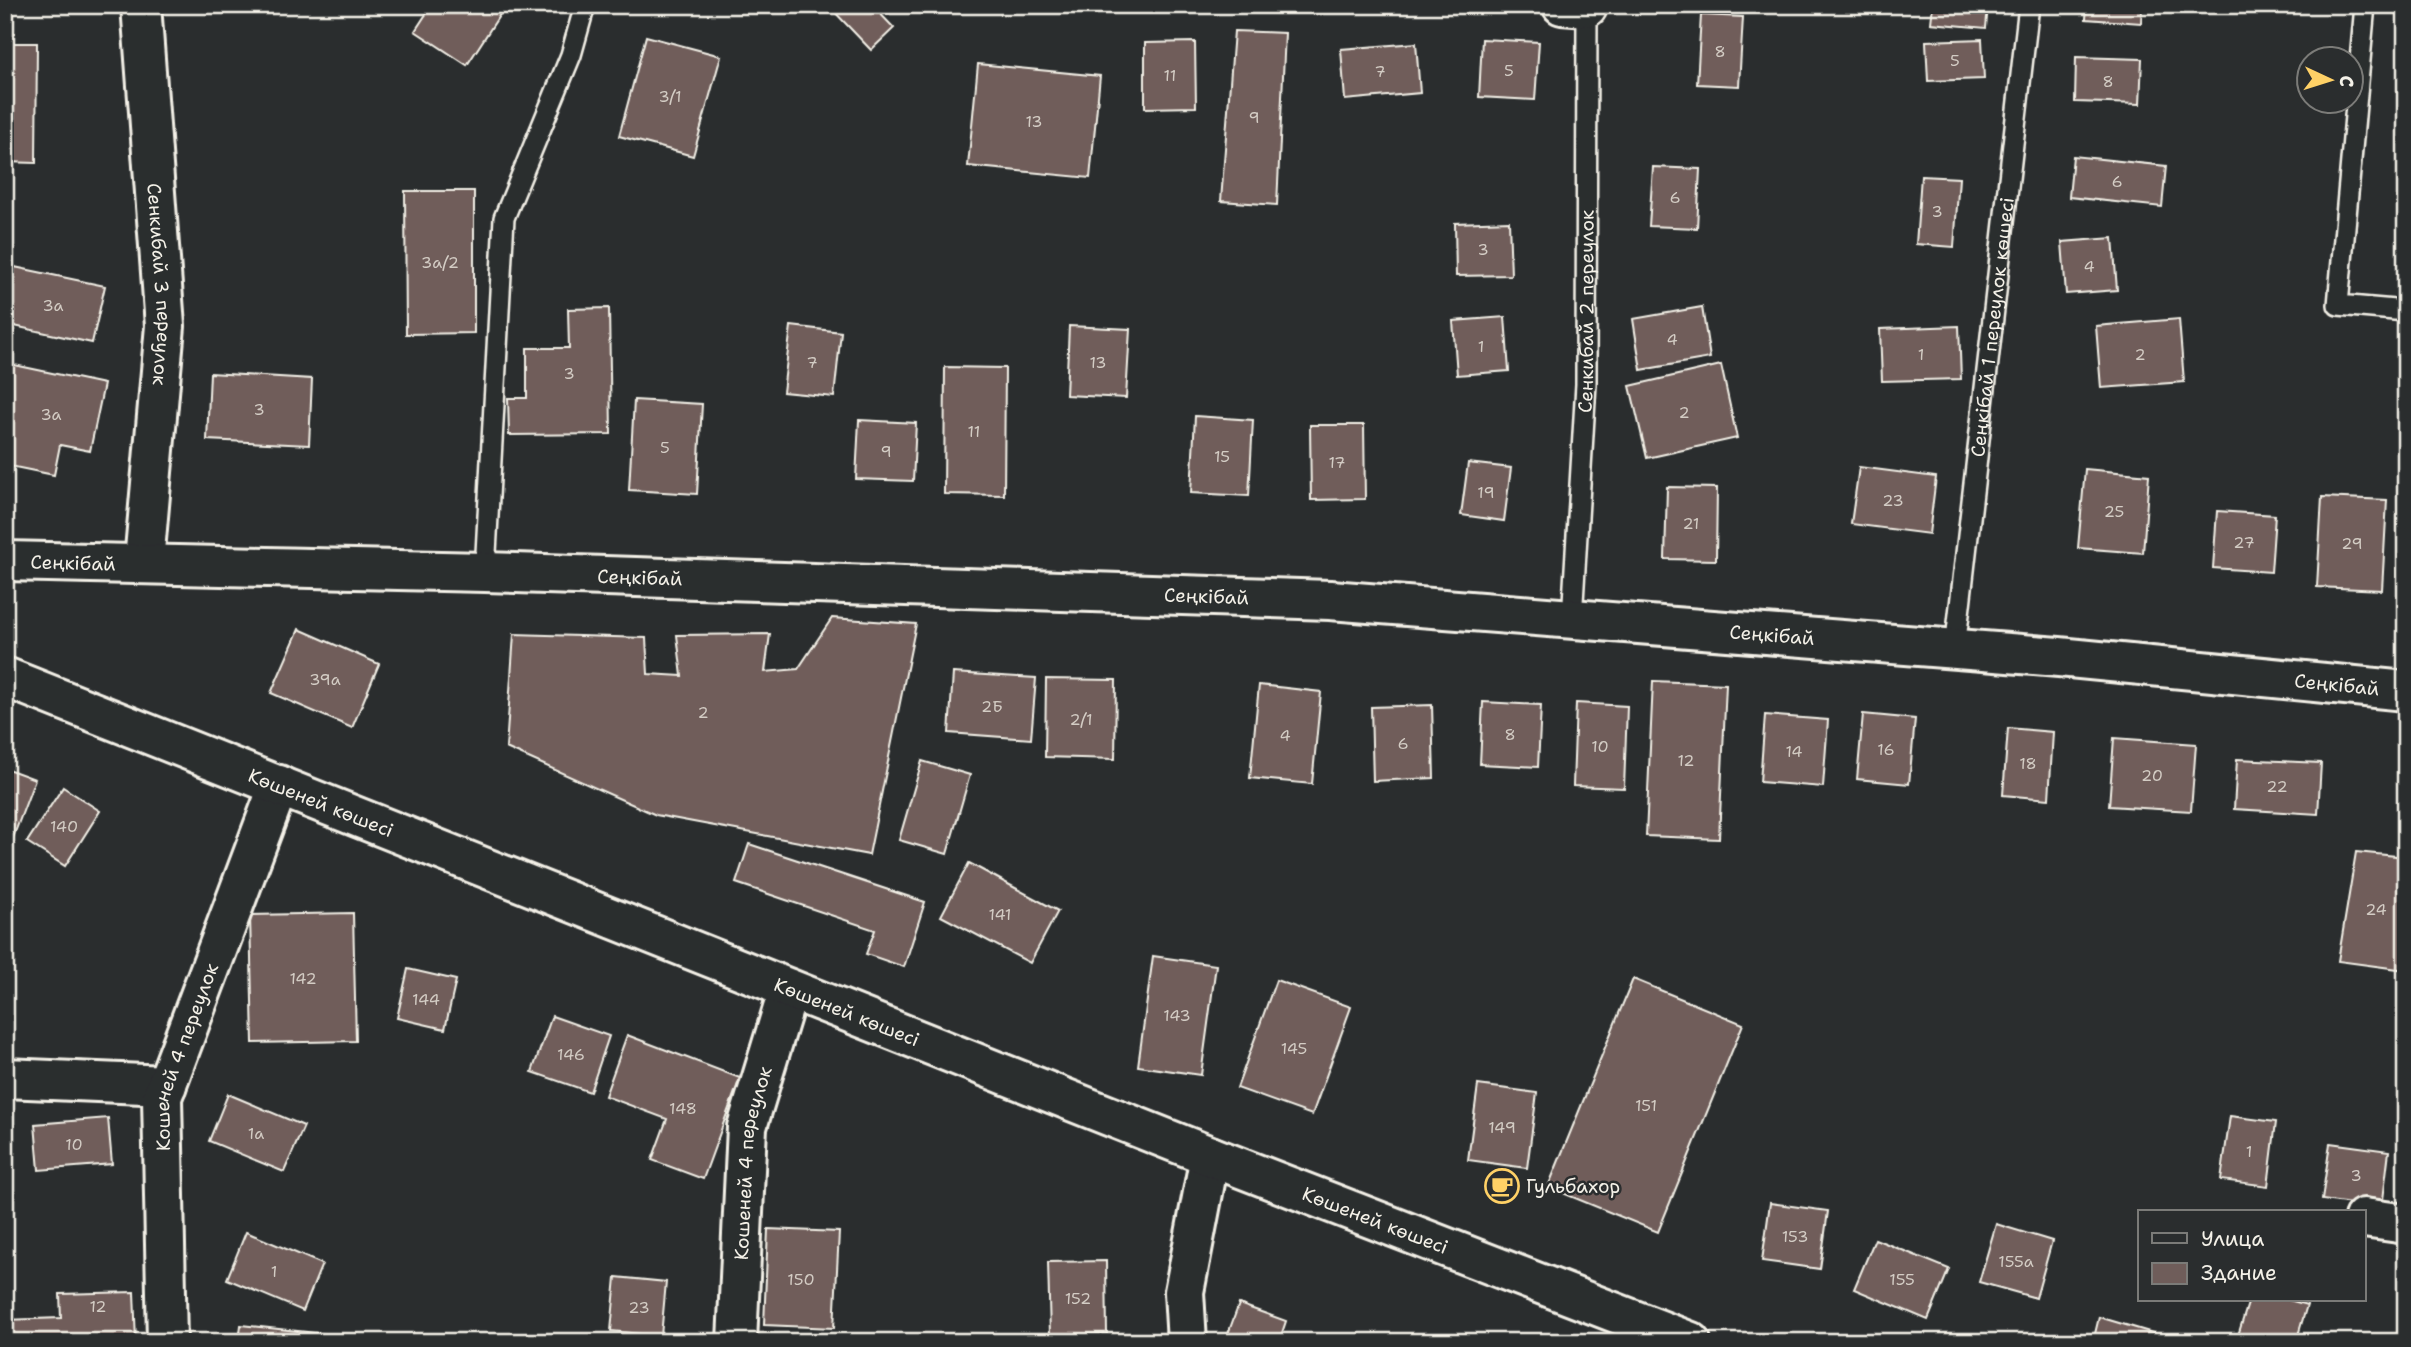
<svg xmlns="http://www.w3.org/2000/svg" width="2411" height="1347" viewBox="0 0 2411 1347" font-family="'Shantell Sans',sans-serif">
	<rect width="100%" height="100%" fill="#2a2d2e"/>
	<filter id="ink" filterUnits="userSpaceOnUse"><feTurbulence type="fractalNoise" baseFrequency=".0143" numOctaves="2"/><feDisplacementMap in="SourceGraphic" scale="14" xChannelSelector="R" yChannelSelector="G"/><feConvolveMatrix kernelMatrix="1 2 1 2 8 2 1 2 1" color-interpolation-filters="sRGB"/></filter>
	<g filter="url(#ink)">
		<g fill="#6f5d5a" stroke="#f4f1e8" stroke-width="2">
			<polygon points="432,5 506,5 467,65 415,31"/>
			<polygon points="828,5 872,5 894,28 871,50"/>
			<polygon points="1933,5 1988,5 1986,28 1931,23"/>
			<polygon points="2087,5 2142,5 2141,23 2086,19"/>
			<polygon points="1701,15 1743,17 1739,86 1697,84"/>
			<polygon points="1234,31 1285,33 1277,205 1221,201"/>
			<polygon points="646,36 721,56 693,156 619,136"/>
			<polygon points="1482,39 1539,42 1535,100 1479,97"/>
			<polygon points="1982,39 1984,79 1928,81 1926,41"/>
			<polygon points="1195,42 1196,107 1145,108 1145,43"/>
			<polygon points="5,43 37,43 36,163 5,162"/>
			<polygon points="1416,43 1420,93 1345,100 1341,49"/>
			<polygon points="2076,57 2142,59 2140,104 2075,102"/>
			<polygon points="978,64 1100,76 1090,178 968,166"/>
			<polygon points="2073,156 2166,166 2162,207 2069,197"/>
			<polygon points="1653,167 1700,169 1697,228 1649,226"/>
			<polygon points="1921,176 1959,178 1954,247 1916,244"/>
			<polygon points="405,191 474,191 474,333 406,334"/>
			<polygon points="1509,221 1511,275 1456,276 1455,223"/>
			<polygon points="2113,238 2117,290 2066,294 2062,242"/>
			<polygon points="5,265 105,286 92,343 5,324"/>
			<polygon points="1702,307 1710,358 1641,370 1633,319"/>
			<polygon points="609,308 611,434 509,435 508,398 527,398 527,348 569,348 568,309"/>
			<polygon points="1505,317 1509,371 1457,375 1453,321"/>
			<polygon points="2179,319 2184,382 2101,388 2096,326"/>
			<polygon points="791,326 841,332 834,397 783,392"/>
			<polygon points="1069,326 1130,329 1126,398 1066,395"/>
			<polygon points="1959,326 1961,379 1882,381 1880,329"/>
			<polygon points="5,363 104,384 90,451 60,445 54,475 5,465"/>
			<polygon points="1721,365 1737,438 1647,458 1630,386"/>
			<polygon points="945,367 1005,368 1004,495 944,494"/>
			<polygon points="210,373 312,379 309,445 207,440"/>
			<polygon points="634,400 702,404 697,494 629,490"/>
			<polygon points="1195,416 1253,420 1249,496 1191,493"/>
			<polygon points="859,420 916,423 913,481 856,479"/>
			<polygon points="1310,425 1364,425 1365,499 1311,500"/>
			<polygon points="1468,463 1511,468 1504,521 1461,515"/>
			<polygon points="1859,467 1936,477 1929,534 1851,524"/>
			<polygon points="2085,469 2149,475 2143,553 2078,548"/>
			<polygon points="1667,487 1717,488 1716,560 1665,559"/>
			<polygon points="2322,497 2387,500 2382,590 2317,587"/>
			<polygon points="2217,511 2275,515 2271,572 2213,568"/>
			<polygon points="832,618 916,624 869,855 656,815 506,748 514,634 646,638 648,674 682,676 677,635 770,634 765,672 798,669"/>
			<polygon points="299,629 379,664 352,728 271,693"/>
			<polygon points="953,673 1036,678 1031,739 949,733"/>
			<polygon points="1046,679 1116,680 1115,759 1045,757"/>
			<polygon points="1653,681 1726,684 1719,839 1646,836"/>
			<polygon points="1259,685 1321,692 1312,784 1250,778"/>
			<polygon points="1483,702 1541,705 1538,767 1480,764"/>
			<polygon points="1576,703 1627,706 1624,788 1573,786"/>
			<polygon points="1432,705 1434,778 1373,781 1371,707"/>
			<polygon points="1863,714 1915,719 1909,784 1857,779"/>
			<polygon points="1765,715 1828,720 1823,787 1760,782"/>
			<polygon points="2008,728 2053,732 2049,799 2003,795"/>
			<polygon points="2114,738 2196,744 2191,811 2109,806"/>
			<polygon points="2237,759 2321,763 2318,814 2234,809"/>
			<polygon points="922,761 970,775 947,854 899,840"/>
			<polygon points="5,768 35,779 5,859"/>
			<polygon points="63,787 100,811 65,866 27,842"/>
			<polygon points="749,844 925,902 904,967 866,954 875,930 736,883"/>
			<polygon points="2356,852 2406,857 2406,970 2338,961"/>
			<polygon points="969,863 1058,911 1030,963 941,916"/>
			<polygon points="353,913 356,1041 253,1043 250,915"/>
			<polygon points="1153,956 1216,965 1201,1075 1138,1066"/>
			<polygon points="408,969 456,980 445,1029 397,1018"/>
			<polygon points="1633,979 1743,1024 1658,1232 1548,1187"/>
			<polygon points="1276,980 1351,1007 1312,1115 1237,1088"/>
			<polygon points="552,1016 609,1036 590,1092 532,1072"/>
			<polygon points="627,1035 740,1078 703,1179 652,1160 667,1119 605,1096"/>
			<polygon points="1478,1085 1537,1093 1527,1168 1468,1160"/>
			<polygon points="228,1094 304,1126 284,1172 209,1141"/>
			<polygon points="2230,1116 2276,1122 2268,1186 2221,1180"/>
			<polygon points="108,1118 112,1164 39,1170 35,1124"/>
			<polygon points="2330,1143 2389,1151 2382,1208 2322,1200"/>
			<polygon points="1770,1203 1828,1211 1820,1269 1762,1261"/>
			<polygon points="1996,1224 2052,1241 2036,1298 1979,1282"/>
			<polygon points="768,1229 839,1232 834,1328 764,1325"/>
			<polygon points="246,1232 322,1264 303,1311 227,1279"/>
			<polygon points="1875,1239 1949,1269 1928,1320 1854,1289"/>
			<polygon points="1106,1261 1107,1334 1050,1335 1048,1262"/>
			<polygon points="616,1277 666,1282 661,1336 611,1331"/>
			<polygon points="134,1292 136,1342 5,1342 5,1320 61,1318 60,1294"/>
			<polygon points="2249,1300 2289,1300 2307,1305 2296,1342 2236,1342"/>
			<polygon points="1239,1304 1286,1321 1279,1342 1225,1342"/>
			<polygon points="2099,1317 2156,1334 2154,1342 2093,1342"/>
			<polygon points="241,1325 325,1334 324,1342 239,1342"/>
		</g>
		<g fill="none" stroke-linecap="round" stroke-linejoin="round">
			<g stroke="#f4f1e8" stroke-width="24">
				<g id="lane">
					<polyline points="2365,5 2338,305 2406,311"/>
					<polyline points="485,572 504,218 571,55 585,5"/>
					<path id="s1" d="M1572 619 1586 384 1587 5"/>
					<path id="s2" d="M1955 649 2029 5"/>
				</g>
			</g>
			<g stroke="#f4f1e8" stroke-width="44">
				<g id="street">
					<path id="s3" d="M141 5 165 326 144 562"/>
					<polyline points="1562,5 1587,7"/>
					<polyline points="5,1078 167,1085"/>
					<polyline points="2364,1218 2406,1224"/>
					<path id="s4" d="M167 1342 162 1097 279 785"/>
					<path id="s5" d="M737 1342 747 1127 789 989"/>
					<polyline points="1187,1342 1184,1292 1210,1156"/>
				</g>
			</g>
			<g stroke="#f4f1e8" stroke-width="44">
				<g id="secondary">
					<path id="s6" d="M5 561 485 572 1330 600 2059 657 2406 691"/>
					<path id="s7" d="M5 677 1210 1156 1691 1342"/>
				</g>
			</g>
			<use href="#lane" stroke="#2a2d2e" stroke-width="19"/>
			<use href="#street" stroke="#2a2d2e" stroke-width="38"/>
			<use href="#secondary" stroke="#2a2d2e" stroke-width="38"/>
		</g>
	</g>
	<defs>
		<g id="cafe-ring" transform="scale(1.75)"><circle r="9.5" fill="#2a2d2e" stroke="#ffd166" stroke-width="1.5"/><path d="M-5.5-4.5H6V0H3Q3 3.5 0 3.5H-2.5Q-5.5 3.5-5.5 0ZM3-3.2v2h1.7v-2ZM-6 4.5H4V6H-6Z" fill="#ffd166"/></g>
	</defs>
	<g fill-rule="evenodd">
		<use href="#cafe-ring" x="1502" y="1186"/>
	</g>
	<g text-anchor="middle" stroke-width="5" stroke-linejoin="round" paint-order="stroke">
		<g font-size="16" fill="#d3ccc4">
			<text x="1720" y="57">8</text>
			<text x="1955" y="66">5</text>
			<text x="1509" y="76">5</text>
			<text x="1380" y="77">7</text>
			<text x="1170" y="81">11</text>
			<text x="2108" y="87">8</text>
			<text x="670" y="102">3/1</text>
			<text x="1254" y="123">9</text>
			<text x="1034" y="127">13</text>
			<text x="2117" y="187">6</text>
			<text x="1675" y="203">6</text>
			<text x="1937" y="217">3</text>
			<text x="1483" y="255">3</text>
			<text x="440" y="268">3а/2</text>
			<text x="2089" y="272">4</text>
			<text x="53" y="311">3а</text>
			<text x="1672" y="345">4</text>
			<text x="1481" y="352">1</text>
			<text x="1921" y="360">1</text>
			<text x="2140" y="360">2</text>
			<text x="812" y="368">7</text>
			<text x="1098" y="368">13</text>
			<text x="569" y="379">3</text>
			<text x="259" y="415">3</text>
			<text x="1684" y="418">2</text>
			<text x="51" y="420">3а</text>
			<text x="974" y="437">11</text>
			<text x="665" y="453">5</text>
			<text x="886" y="457">9</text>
			<text x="1222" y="462">15</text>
			<text x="1337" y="468">17</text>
			<text x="1486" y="498">19</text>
			<text x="1893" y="506">23</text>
			<text x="2114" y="517">25</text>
			<text x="1691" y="529">21</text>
			<text x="2244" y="548">27</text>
			<text x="2352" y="549">29</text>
			<text x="325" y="685">39а</text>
			<text x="992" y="712">2Б</text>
			<text x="703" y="718">2</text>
			<text x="1081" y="725">2/1</text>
			<text x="1510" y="740">8</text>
			<text x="1285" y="741">4</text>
			<text x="1403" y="749">6</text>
			<text x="1600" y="752">10</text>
			<text x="1886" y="755">16</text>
			<text x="1794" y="757">14</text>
			<text x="1686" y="766">12</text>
			<text x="2028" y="769">18</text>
			<text x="2152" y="781">20</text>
			<text x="2277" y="792">22</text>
			<text x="64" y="832">140</text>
			<text x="2376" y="915">24</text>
			<text x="1000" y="920">141</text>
			<text x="303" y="984">142</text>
			<text x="426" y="1005">144</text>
			<text x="1177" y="1021">143</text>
			<text x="1294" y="1054">145</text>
			<text x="571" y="1060">146</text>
			<text x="1646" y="1111">151</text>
			<text x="683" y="1114">148</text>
			<text x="1502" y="1133">149</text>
			<text x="256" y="1139">1а</text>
			<text x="74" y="1150">10</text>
			<text x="2249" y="1157">1</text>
			<text x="2356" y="1181">3</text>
			<text x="1795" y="1242">153</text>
			<text x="2016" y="1267">155а</text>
			<text x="274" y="1277">1</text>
			<text x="801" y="1285">150</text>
			<text x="1902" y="1285">155</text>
			<text x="1078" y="1304">152</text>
			<text x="98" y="1312">12</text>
			<text x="639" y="1313">23</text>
		</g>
		<g font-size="19" fill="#f4f1e8" stroke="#2a2d2e">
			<text dy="7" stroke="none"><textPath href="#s3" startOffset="280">Сенкибай 3 переулок</textPath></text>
			<text dy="7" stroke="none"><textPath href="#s1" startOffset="308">Сенкибай 2 переулок</textPath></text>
			<text dy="7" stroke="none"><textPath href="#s2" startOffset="324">Сеңкібай 1 переулок көшесі</textPath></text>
			<text dy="7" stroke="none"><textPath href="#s6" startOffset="68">Сеңкібай</textPath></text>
			<text dy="7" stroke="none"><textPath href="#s6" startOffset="635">Сеңкібай</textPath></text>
			<text dy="7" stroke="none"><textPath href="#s6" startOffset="1202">Сеңкібай</textPath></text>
			<text dy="7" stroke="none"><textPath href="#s6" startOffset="1769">Сеңкібай</textPath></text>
			<text dy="7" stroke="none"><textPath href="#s6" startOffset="2336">Сеңкібай</textPath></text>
			<text dy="7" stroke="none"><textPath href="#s7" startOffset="340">Көшеней көшесі</textPath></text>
			<text dy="7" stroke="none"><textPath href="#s7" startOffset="906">Көшеней көшесі</textPath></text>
			<text dy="7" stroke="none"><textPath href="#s4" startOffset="289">Кошеней 4 переулок</textPath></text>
			<text dy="7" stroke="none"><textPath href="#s5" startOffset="180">Кошеней 4 переулок</textPath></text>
			<text dy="7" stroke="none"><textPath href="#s7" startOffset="1474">Көшеней көшесі</textPath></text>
		</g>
		<g font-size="19" fill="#f4f1e8" stroke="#2a2d2e" text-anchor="start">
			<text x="1526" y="1193">Гульбахор</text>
		</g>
	</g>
	<rect width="2411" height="1347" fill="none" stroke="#2a2d2e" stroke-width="28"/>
	<rect x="14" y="14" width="2383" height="1319" fill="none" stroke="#f4f1e8" stroke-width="2.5" filter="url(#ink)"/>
	<rect x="2138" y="1210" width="228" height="91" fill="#2a2d2e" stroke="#7b7b78" stroke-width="2"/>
	<rect x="2152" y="1233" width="35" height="10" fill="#2a2d2e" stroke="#7b7b78" stroke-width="2"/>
	<text x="2201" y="1246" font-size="21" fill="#f4f1e8">Улица</text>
	<rect x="2152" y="1263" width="35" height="21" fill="#6f5d5a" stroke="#7b7b78" stroke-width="2"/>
	<text x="2201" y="1280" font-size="21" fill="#f4f1e8">Здание</text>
	<g transform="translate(2330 80) rotate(94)"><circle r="33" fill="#2a2d2e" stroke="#7b7b78" stroke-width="2"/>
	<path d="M0-5L12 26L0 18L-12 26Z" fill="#ffd166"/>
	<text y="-10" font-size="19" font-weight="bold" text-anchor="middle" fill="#f4f1e8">С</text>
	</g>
</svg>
